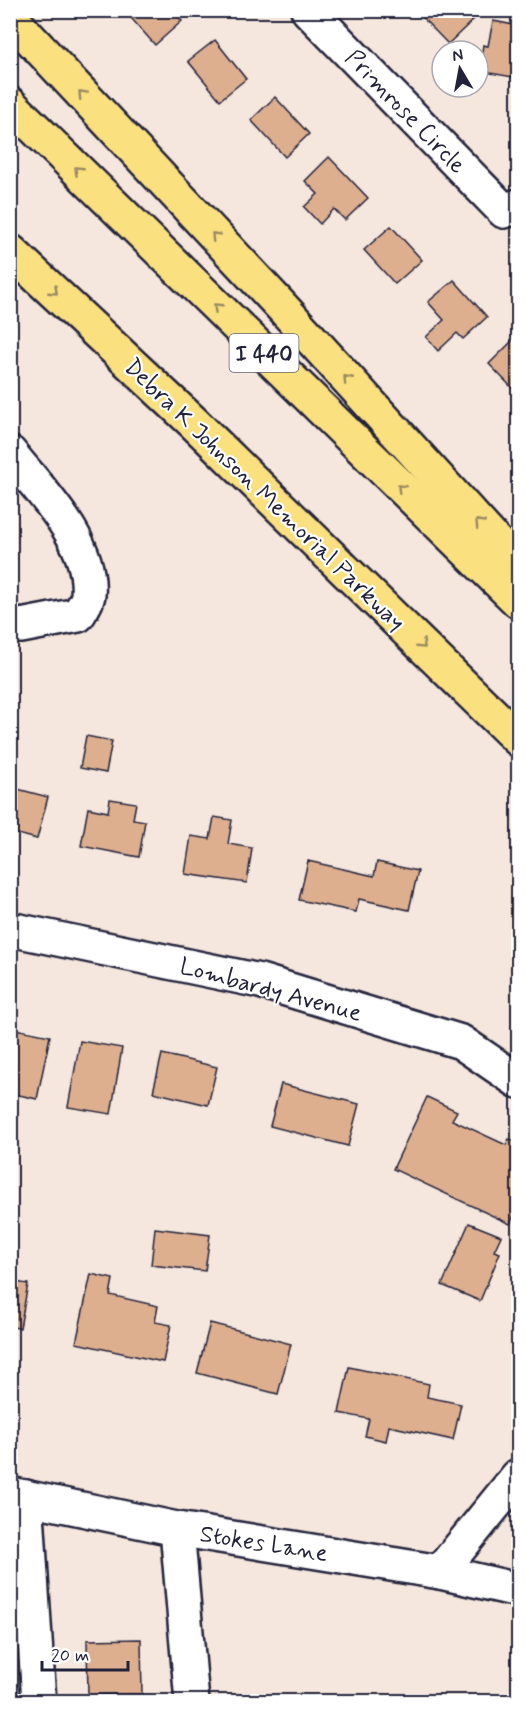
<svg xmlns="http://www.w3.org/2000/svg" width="529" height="1712" viewBox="0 0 529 1712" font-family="Mynerve,sans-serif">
	<rect width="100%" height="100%" fill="#f5e7dd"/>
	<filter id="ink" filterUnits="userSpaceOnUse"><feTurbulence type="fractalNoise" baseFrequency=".0167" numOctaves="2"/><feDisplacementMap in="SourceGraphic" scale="12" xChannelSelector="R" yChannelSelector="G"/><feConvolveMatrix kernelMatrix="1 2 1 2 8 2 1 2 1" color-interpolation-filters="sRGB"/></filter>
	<g filter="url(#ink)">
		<g fill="#ddaf8f" stroke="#22223b" stroke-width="1.5">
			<polygon points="124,10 172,10 182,21 155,45"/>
			<polygon points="415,10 465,10 474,19 448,44"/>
			<polygon points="517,10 518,10 518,78 479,71 483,45 488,46 493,21 514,25"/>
			<polygon points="215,40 246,79 220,100 188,61"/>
			<polygon points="275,97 309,134 285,157 251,120"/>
			<polygon points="329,157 368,198 345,220 334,209 320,224 304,207 318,194 305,181"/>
			<polygon points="391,226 422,260 395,284 364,250"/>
			<polygon points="454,280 487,317 463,339 457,333 438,351 426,337 444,320 428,302"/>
			<polygon points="517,336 518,338 518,394 489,364"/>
			<polygon points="86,736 112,741 106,773 80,768"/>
			<polygon points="10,787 48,797 37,839 10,832"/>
			<polygon points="110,799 136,803 133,819 145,821 139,857 81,846 88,808 108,812"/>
			<polygon points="214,817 232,820 228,844 252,848 247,883 185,874 191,836 210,839"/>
			<polygon points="308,861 374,876 377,862 418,871 409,910 359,899 356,912 299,900"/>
			<polygon points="10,1028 50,1036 37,1099 10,1093"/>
			<polygon points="80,1041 122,1048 111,1114 68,1107"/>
			<polygon points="162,1054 217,1067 208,1105 153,1092"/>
			<polygon points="281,1084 359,1104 348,1146 270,1126"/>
			<polygon points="427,1097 457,1111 452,1120 506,1145 509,1139 518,1143 518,1206 510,1224 393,1169"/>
			<polygon points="469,1223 501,1236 494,1251 500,1253 480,1301 442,1285"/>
			<polygon points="155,1228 210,1235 205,1271 151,1265"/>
			<polygon points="91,1274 113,1279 110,1295 158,1306 155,1322 171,1325 163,1362 76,1343"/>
			<polygon points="10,1281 28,1284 20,1328 10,1327"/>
			<polygon points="210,1323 291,1344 278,1394 197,1373"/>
			<polygon points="349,1367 429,1384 427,1397 461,1404 453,1440 389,1426 386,1441 365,1436 369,1419 339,1413"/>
			<polygon points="141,1639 142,1694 88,1695 87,1640"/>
		</g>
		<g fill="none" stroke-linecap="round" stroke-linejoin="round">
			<g stroke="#22223b" stroke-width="38">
				<g id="minor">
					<polyline points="308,10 504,211 518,206"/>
					<path d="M10 453C41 492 93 542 88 595 87 602 81 610 78 615L21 626 10 625"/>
					<polyline points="10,929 260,981 461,1042 518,1081"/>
					<polyline points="10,1494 177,1529 440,1572 518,1590"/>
					<polyline points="26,1497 39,1702"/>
					<polyline points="177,1529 192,1702"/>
					<polyline points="440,1572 518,1476"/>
				</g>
			</g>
			<g stroke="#22223b" stroke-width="38">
				<g id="highway">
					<polyline points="10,17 282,307 518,566"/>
					<polyline points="10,104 518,601"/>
					<polyline points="10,251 193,422 518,739"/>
				</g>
			</g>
			<use href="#minor" stroke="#fff" stroke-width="33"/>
			<use href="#highway" stroke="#fbe080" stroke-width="33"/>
		</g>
		<defs><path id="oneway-chevron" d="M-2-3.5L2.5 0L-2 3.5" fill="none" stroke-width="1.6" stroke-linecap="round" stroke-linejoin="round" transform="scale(1.5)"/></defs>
		<g stroke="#998a61">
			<use href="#oneway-chevron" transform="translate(82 94) rotate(-133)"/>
			<use href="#oneway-chevron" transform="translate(78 170) rotate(-136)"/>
			<use href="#oneway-chevron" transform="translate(215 236) rotate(-133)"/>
			<use href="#oneway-chevron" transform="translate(54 291) rotate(43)"/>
			<use href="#oneway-chevron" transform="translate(217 307) rotate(-136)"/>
			<use href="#oneway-chevron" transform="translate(347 379) rotate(-132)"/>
			<use href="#oneway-chevron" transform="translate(401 488) rotate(-135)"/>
			<use href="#oneway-chevron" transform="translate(479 523) rotate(-133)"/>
			<use href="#oneway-chevron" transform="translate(422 645) rotate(44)"/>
		</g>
	</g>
	<g text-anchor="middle" stroke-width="4.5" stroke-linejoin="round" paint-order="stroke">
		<rect fill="#fff" stroke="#646476" stroke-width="1.5" x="229.5" y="334" width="69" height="38" rx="4.5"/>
		<g font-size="22" font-weight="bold" fill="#22223b">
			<text x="264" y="361">I 440</text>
		</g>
		<g font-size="24" fill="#22223b" stroke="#fff">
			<text transform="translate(406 111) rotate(46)" y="8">Primrose Circle</text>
			<text transform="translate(265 494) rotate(44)" y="8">Debra K Johnson Memorial Parkway</text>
			<text transform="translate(271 989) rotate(15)" y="8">Lombardy Avenue</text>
			<text transform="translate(264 1543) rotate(9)" y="8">Stokes Lane</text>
		</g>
	</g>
	<rect width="529" height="1712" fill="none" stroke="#fff" stroke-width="36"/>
	<rect x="18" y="18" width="493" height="1676" fill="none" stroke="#22223b" stroke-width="2" filter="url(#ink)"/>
	<g transform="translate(460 69) rotate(350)"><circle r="28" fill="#ffffff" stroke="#a7a7b1" stroke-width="1.5"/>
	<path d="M0-4.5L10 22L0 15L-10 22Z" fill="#22223b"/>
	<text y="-9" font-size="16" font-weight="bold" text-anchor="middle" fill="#22223b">N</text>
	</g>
	<path d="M42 1661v9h86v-9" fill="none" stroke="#22223b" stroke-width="3"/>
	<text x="51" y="1661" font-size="18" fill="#22223b" stroke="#ffffff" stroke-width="4.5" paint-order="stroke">20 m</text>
</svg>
